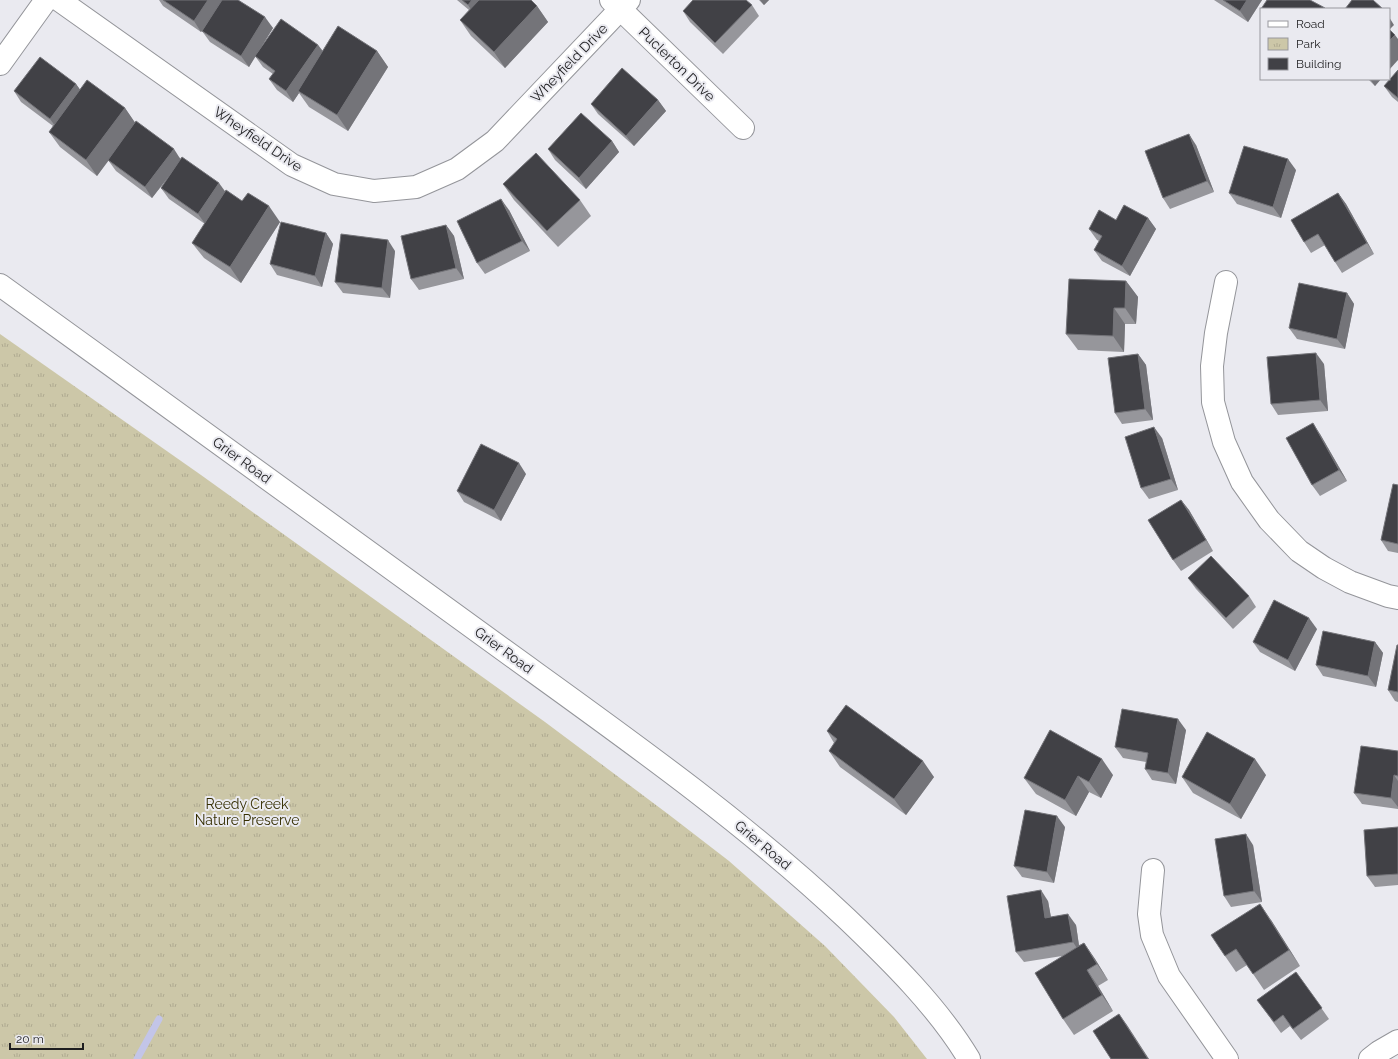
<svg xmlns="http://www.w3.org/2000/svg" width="1398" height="1059" viewBox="0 0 1398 1059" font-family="Raleway,sans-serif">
	<defs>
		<pattern id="park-tufts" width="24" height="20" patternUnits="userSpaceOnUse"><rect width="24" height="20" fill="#ccc7a8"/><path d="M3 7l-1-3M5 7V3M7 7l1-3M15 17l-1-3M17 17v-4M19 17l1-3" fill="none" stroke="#afaa90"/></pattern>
	</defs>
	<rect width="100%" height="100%" fill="#eaeaf0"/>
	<polygon fill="url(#park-tufts)" points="0,334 201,475 545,722 668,814 729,861 825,946 894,1017 927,1059 0,1059"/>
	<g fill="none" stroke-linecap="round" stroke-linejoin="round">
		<polyline stroke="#c3c5e8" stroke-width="7" points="137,1059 159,1019"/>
		<g stroke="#94959a" stroke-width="24">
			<g id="minor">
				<polyline points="59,0 292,165 334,184 374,191 416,187 457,169 495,141 629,0"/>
				<polyline points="611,0 743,128"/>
				<polyline points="0,64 46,0"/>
				<polyline points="1226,282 1216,333 1212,366 1213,402 1224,442 1242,482 1269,520 1299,551 1324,568 1350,582 1388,596 1398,598"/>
				<path d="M0 285C171 408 341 532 512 656 627 739 743 821 846 918 890 960 938 1007 969 1059"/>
				<polyline points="1153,870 1149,914 1152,935 1169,976 1227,1059"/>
				<polyline points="1370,1059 1379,1052 1398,1041"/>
			</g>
		</g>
		<use href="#minor" stroke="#fff" stroke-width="22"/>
	</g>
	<g fill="#96969b">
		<polygon points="159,0 238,0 273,28 256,54 318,45 323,51 377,51 388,67 348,131 309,107 299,93 293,102 277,90 269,79 273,74 263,67 255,56 249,67 210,42 202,31 201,32 163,6"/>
		<polygon points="457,0 531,0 537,6 548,22 505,68 471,36 460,20 469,10"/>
		<polygon points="759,0 769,0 764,5"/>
		<polygon points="1214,0 1262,0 1248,22"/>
		<polygon points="752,5 759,16 723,54 690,22 683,11"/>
		<polygon points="1398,70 1398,102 1392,97 1384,86"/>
		<polygon points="1368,79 1381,79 1375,86"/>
		<polygon points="76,84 80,90 125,108 135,123 181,159 225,192 242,201 280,222 241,283 204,258 192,243 205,224 169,199 161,188 167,179 152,198 116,171 108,160 97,176 60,147 49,132 53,126 21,102 14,91"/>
		<polygon points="658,100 666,111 634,146 598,114 591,104"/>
		<polygon points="612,141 619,152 586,189 555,160 548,149"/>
		<polygon points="1196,145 1214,192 1170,209 1163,198"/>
		<polygon points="1296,170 1281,218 1237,204 1229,193"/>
		<polygon points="503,184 580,200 591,216 558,247 514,200"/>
		<polygon points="1338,193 1346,204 1374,254 1342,273 1335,262 1325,245 1311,253 1304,242"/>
		<polygon points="509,210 530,251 485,274 477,263"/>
		<polygon points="1148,218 1156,229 1130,276 1102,261 1094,250 1099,241 1097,240 1089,229 1116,220"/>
		<polygon points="446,225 454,236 464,279 419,290 411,279"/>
		<polygon points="326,233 333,244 322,287 277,275 270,264"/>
		<polygon points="395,251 390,298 343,293 335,282"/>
		<polygon points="1126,281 1138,297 1136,324 1125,324 1124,352 1078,350 1066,334"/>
		<polygon points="1347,293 1354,304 1345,349 1297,339 1289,328"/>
		<polygon points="1138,354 1146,365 1153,420 1122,424 1115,413"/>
		<polygon points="1324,364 1328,411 1278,415 1271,404"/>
		<polygon points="1320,434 1347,481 1320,496 1312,485"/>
		<polygon points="1162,438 1178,490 1149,499 1141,488"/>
		<polygon points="526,474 501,521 464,502 457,491"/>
		<polygon points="1398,485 1398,553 1388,551 1381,540"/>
		<polygon points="1181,500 1189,510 1213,551 1181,571 1173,560"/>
		<polygon points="1188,578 1249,596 1256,607 1233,629 1196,589"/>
		<polygon points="1317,629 1295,671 1260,652 1253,642"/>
		<polygon points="1375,642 1383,653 1376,687 1323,676 1316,665"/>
		<polygon points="1398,645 1398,702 1395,701 1388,690"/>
		<polygon points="1186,730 1176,784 1152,780 1145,769 1146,762 1123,758 1115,747"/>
		<polygon points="827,731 934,777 906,815 840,767 829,751 834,743"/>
		<polygon points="1398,751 1398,809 1362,804 1354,793"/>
		<polygon points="1113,775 1101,798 1089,792 1076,816 1036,794 1024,778"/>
		<polygon points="1266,775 1241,819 1193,793 1182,777"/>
		<polygon points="1065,827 1054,883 1022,877 1014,866"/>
		<polygon points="1398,827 1398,885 1375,887 1367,876"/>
		<polygon points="1253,845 1262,902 1231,907 1224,896"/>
		<polygon points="1048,901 1051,917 1076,925 1079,945 1084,943 1095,959 1108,980 1098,986 1113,1011 1074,1035 1063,1019 1062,956 1024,962 1016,952"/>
		<polygon points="1271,920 1300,966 1264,990 1247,965 1236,972 1225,956"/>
		<polygon points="1296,972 1329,1019 1301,1040 1290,1026 1281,1033 1257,1000"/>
	</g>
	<g fill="#747479">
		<polygon points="208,0 223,0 201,32 194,21"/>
		<polygon points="472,0 489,0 475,16 468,5"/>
		<polygon points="760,0 769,0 764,5"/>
		<polygon points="1247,0 1262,0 1248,22 1240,11"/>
		<polygon points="537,6 548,22 505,68 494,52"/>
		<polygon points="265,17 273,28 249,67 241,56"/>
		<polygon points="1389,17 1394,25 1389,30"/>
		<polygon points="1395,35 1398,39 1398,60 1389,70 1389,41"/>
		<polygon points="318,45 326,56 298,91 299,93 293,102 286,91"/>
		<polygon points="377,51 388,67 348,131 337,115"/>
		<polygon points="1370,79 1381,79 1375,86"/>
		<polygon points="76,84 84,95 58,130 50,119"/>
		<polygon points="658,100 666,111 634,146 626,136"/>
		<polygon points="125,108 136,124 97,176 86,160"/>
		<polygon points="1189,134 1196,145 1214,192 1207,181"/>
		<polygon points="612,141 619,152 586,189 579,178"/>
		<polygon points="174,149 181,160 152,198 145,187"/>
		<polygon points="1288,159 1296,170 1281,218 1273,207"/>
		<polygon points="219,183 227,194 206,225 198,214"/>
		<polygon points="1338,193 1346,204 1374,254 1367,243"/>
		<polygon points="501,199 509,210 530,251 522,241"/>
		<polygon points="269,206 280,222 241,283 230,267"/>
		<polygon points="1148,218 1156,229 1130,276 1122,266"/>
		<polygon points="446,225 454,236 464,279 456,268"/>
		<polygon points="326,233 333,244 322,287 315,276"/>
		<polygon points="388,240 395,251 390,298 382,288"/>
		<polygon points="1126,281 1138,297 1136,324 1125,308"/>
		<polygon points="1347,293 1354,304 1345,349 1337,339"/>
		<polygon points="1114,308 1125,324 1124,352 1113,336"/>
		<polygon points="1316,353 1324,364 1328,411 1320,400"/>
		<polygon points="1138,354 1146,365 1153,420 1145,409"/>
		<polygon points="1313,423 1320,434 1347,481 1339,470"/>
		<polygon points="1154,427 1162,438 1178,490 1171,479"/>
		<polygon points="519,463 526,474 501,521 494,510"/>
		<polygon points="1181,500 1189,510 1213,551 1206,540"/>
		<polygon points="1309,618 1317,629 1295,671 1288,660"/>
		<polygon points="1375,642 1383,653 1376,687 1368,676"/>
		<polygon points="1178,719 1186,730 1176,784 1168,773"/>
		<polygon points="1102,759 1113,775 1101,798 1089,782"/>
		<polygon points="1255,759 1266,775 1241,819 1230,804"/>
		<polygon points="923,761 934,777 906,815 894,799"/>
		<polygon points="1394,775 1398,781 1398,807 1391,798"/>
		<polygon points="1078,776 1089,792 1076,816 1065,800"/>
		<polygon points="1057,816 1065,827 1054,883 1047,872"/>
		<polygon points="1246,834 1253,845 1262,902 1254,891"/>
		<polygon points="1041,890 1048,901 1053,929 1045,918"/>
		<polygon points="1260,904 1271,920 1300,966 1289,950"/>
		<polygon points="1068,914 1076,925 1080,953 1073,942"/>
		<polygon points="1084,943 1095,959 1108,980 1097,964"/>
		<polygon points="1087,970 1098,986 1113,1011 1102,995"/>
		<polygon points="1119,1014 1127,1025 1149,1059 1148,1059"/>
	</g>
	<g fill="#414146" stroke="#747479">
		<polygon points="163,0 208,0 194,21"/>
		<polygon points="222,0 238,0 265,17 241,56 202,31"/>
		<polygon points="462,0 472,0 468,5"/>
		<polygon points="479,0 531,0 537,6 494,52 460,20"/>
		<polygon points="693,0 746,0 752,5 715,43 683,11"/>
		<polygon points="1223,0 1247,0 1240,11"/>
		<polygon points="1267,0 1310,0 1325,8 1325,9 1261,9"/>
		<polygon points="1352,0 1373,0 1383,9 1345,9"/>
		<polygon points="281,19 318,45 286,91 269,79 275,71 255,56"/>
		<polygon points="338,26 377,51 337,115 298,91"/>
		<polygon points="1389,29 1395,35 1389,41"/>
		<polygon points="40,57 76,84 50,119 14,91"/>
		<polygon points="622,68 658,100 626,136 591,104"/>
		<polygon points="1398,70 1398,98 1384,86"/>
		<polygon points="87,80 125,108 86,160 49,132"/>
		<polygon points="581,113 612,141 579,178 548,149"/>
		<polygon points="136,121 174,149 145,187 108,160"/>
		<polygon points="1189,134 1207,181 1163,198 1145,151"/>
		<polygon points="1244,146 1288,159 1273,207 1229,193"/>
		<polygon points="536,153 580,200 547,231 503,184"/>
		<polygon points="182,157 219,183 198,214 161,188"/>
		<polygon points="226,190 242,201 248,193 269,206 230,267 192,243"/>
		<polygon points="1338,193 1367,243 1335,262 1318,234 1304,242 1291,220"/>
		<polygon points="501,199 522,241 477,263 457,221"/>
		<polygon points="1124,205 1148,218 1122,266 1094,250 1102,236 1089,229 1099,210 1116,220"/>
		<polygon points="281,222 326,233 315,276 270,264"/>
		<polygon points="446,225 456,268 411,279 401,236"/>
		<polygon points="341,234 388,240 382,288 335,282"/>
		<polygon points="1069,279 1126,281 1125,308 1114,308 1113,336 1066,334"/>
		<polygon points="1299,283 1347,293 1337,339 1289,328"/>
		<polygon points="1316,353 1320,400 1271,404 1267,357"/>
		<polygon points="1138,354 1145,409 1115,413 1108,358"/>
		<polygon points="1313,423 1339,470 1312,485 1286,438"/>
		<polygon points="1154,427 1171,479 1141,488 1125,437"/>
		<polygon points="481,444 519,463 494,510 457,491"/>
		<polygon points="1393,484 1398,485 1398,544 1381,540"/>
		<polygon points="1181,500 1206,540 1173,560 1148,520"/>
		<polygon points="1211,556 1249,596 1226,618 1188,578"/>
		<polygon points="1274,600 1309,618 1288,660 1253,642"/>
		<polygon points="1323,631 1375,642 1368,676 1316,665"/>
		<polygon points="1397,645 1398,645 1398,692 1388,690"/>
		<polygon points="846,705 923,761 894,799 829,751 837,739 827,731"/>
		<polygon points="1122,709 1178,719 1168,773 1145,769 1148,753 1115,747"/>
		<polygon points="1050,730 1102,759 1089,782 1078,776 1065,800 1024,778"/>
		<polygon points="1207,732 1255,759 1230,804 1182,777"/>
		<polygon points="1361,746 1398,751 1398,776 1394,775 1391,798 1354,793"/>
		<polygon points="1025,810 1057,816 1047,872 1014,866"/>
		<polygon points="1398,827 1398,874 1367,876 1364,830"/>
		<polygon points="1246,834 1254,891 1224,896 1215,839"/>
		<polygon points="1041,890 1045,918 1068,914 1073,942 1016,952 1007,896"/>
		<polygon points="1260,904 1289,950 1253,974 1236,949 1225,956 1211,935"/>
		<polygon points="1084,943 1097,964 1087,970 1102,995 1063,1019 1035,973"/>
		<polygon points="1296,972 1322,1008 1293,1029 1283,1015 1274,1022 1257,1000"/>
		<polygon points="1119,1014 1148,1059 1111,1059 1093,1031"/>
	</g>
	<g text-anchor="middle" stroke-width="4" stroke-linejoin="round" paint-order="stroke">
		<g font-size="14" fill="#1e1e20" stroke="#eaeaf0">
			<text transform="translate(569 63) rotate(-46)" y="5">Wheyfield Drive</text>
			<text transform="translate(677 64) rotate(44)" y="5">Puclerton Drive</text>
			<text transform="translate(258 139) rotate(34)" y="5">Wheyfield Drive</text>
			<text transform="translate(242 460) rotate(36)" y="5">Grier Road</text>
			<text transform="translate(504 650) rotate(36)" y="5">Grier Road</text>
			<text transform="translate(763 845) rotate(40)" y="5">Grier Road</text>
		</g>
		<g font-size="14" fill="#352e00" stroke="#eaeaf0">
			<text x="247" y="809">Reedy Creek<tspan x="247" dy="16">Nature Preserve</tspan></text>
		</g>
	</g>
	<rect x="1260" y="8" width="130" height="72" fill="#eaeaf0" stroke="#98989d"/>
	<rect x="1268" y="21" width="20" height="6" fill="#ffffff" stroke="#98989d"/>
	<text x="1296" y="28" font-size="12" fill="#1e1e20">Road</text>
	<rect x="1268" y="38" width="20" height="12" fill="url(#park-tufts)" stroke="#98989d"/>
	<text x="1296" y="48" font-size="12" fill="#1e1e20">Park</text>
	<rect x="1268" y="58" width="20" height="12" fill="#414146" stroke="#98989d"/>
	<text x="1296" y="68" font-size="12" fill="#1e1e20">Building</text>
	<path d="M10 1043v6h73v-6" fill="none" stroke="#1e1e20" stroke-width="2"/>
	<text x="16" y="1043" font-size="12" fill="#1e1e20" stroke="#eaeaf0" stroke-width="3" paint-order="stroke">20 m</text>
</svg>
